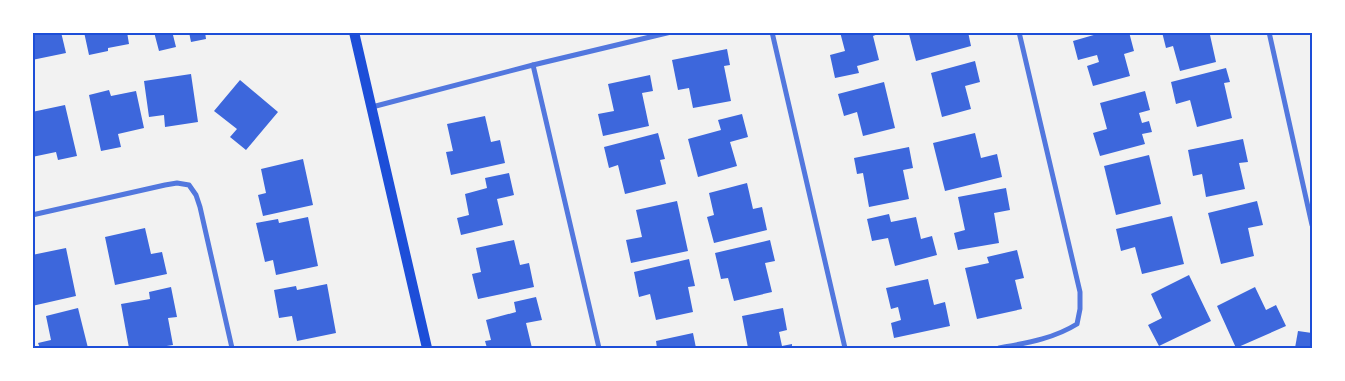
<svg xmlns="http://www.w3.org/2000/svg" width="1345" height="381" viewBox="0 0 1345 381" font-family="'Titillium Web',sans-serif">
	<rect width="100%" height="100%" fill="#f2f2f2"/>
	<g fill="#3d67dc">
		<polygon points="32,32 61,32 66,53 32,60"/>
		<polygon points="84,32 127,32 129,44 108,48 108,51 89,55"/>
		<polygon points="154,32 178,32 173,35 176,47 159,51"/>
		<polygon points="189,32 205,32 206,39 191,42"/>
		<polygon points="840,32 883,32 873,36 879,60 857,66 859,73 835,78 830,55 845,51"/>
		<polygon points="913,32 968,32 971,46 916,61 909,34"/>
		<polygon points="1104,32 1129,32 1134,51 1124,54 1130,76 1093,86 1087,66 1099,62 1097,55 1078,60 1073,41"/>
		<polygon points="1162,32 1219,32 1210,35 1216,62 1180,71 1173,46 1166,48"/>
		<polygon points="727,49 730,65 724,66 731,101 693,108 689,88 678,90 672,60"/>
		<polygon points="975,61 980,82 965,86 971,109 942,117 931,73"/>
		<polygon points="1226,68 1230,82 1224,83 1232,118 1197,127 1190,100 1176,104 1171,82"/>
		<polygon points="191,74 198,122 165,127 164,115 149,117 144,81"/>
		<polygon points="650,75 653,91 642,93 649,126 603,136 598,114 614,111 608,84"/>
		<polygon points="240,80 278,112 246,150 230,137 237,129 214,111"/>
		<polygon points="884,82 895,128 863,136 857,112 844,116 838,94"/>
		<polygon points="109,90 111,96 136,91 144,128 118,134 121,147 101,151 89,95"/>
		<polygon points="1145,91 1150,110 1139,113 1142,123 1149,121 1152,132 1142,134 1145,144 1100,156 1093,133 1107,129 1100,103"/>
		<polygon points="65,105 77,156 58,160 56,152 32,157 32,112"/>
		<polygon points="742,114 748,137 730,142 737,166 698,177 688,139 721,130 718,120"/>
		<polygon points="485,116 491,142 500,140 505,163 451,175 446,152 453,151 447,124"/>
		<polygon points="658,133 665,159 660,160 666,184 625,194 618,165 609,168 604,147"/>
		<polygon points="975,133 981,158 997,154 1002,177 945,191 933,143"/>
		<polygon points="1243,139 1248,162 1239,163 1245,189 1206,197 1202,174 1193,176 1188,150"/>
		<polygon points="909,147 913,168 903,170 909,199 869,207 863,173 857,174 854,158"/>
		<polygon points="1149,155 1161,204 1116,215 1104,166"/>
		<polygon points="303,159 313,205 263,216 258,195 266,193 261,169"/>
		<polygon points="509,173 514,195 497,199 503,225 461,235 457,218 469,215 465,194 487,188 485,178"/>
		<polygon points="747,183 753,209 762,207 767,230 714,243 707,217 714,215 709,193"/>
		<polygon points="1006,188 1010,210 994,213 999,243 958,250 954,233 965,230 958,197"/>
		<polygon points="677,201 688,251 631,263 626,240 642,237 636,210"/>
		<polygon points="1257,201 1263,225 1248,228 1254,256 1221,264 1208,213"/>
		<polygon points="889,214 891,222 916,217 921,239 932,236 937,255 895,266 888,238 872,241 867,219"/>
		<polygon points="1172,216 1184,264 1142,274 1135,247 1121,251 1116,229"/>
		<polygon points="308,217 318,266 276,275 273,260 265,262 256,223 278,219 279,223"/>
		<polygon points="145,228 151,254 162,252 167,274 115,285 105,237"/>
		<polygon points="514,240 520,265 529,263 534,287 478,299 472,274 481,272 476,248"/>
		<polygon points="770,240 775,261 765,263 772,292 734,301 728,278 721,279 715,253"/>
		<polygon points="66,248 76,296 32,306 32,282 35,281 32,269 32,255"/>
		<polygon points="1017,250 1024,278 1015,280 1022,309 977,319 965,268 989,263 987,257"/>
		<polygon points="689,259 695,286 688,287 693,312 656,320 650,294 639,297 634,272"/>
		<polygon points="1189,275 1211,321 1159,346 1148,325 1162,318 1151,294"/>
		<polygon points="928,279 934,305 945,302 950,326 894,338 891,323 901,320 898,307 891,309 886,288"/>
		<polygon points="327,284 336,333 297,341 292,316 279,318 274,290 296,286 297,290"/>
		<polygon points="171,287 177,317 168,318 173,345 154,348 129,348 121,304 150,299 149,292"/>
		<polygon points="1255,287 1266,310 1276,305 1286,326 1236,348 1217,306"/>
		<polygon points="536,297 542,320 526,323 532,348 487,348 485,341 491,340 486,320 516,312 514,302"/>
		<polygon points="78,308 88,348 40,348 38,343 51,340 46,316"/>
		<polygon points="783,308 787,330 779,332 782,346 792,344 792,348 748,348 742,316"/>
		<polygon points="1298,331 1312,333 1312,348 1295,348"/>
		<polygon points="693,333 696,348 657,348 656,341"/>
	</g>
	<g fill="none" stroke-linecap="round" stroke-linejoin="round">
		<g stroke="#5277de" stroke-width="5">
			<polyline points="772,32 845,348"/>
			<polyline points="1269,32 1312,225"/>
			<polyline points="533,65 599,348"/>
			<polyline points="372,107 533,65 671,32"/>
			<polyline points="32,215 165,185 177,183 189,185 196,195 200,207 232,348"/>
			<path d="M999 348C1026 343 1053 339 1077 324L1080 309V292L1019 32"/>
		</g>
		<polyline stroke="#1d4ed8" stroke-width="10" points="354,32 427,348"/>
	</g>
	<rect width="1345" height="381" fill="none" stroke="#ffffff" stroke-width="68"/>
	<rect x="34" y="34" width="1277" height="313" fill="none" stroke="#1d4ed8" stroke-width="2"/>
</svg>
